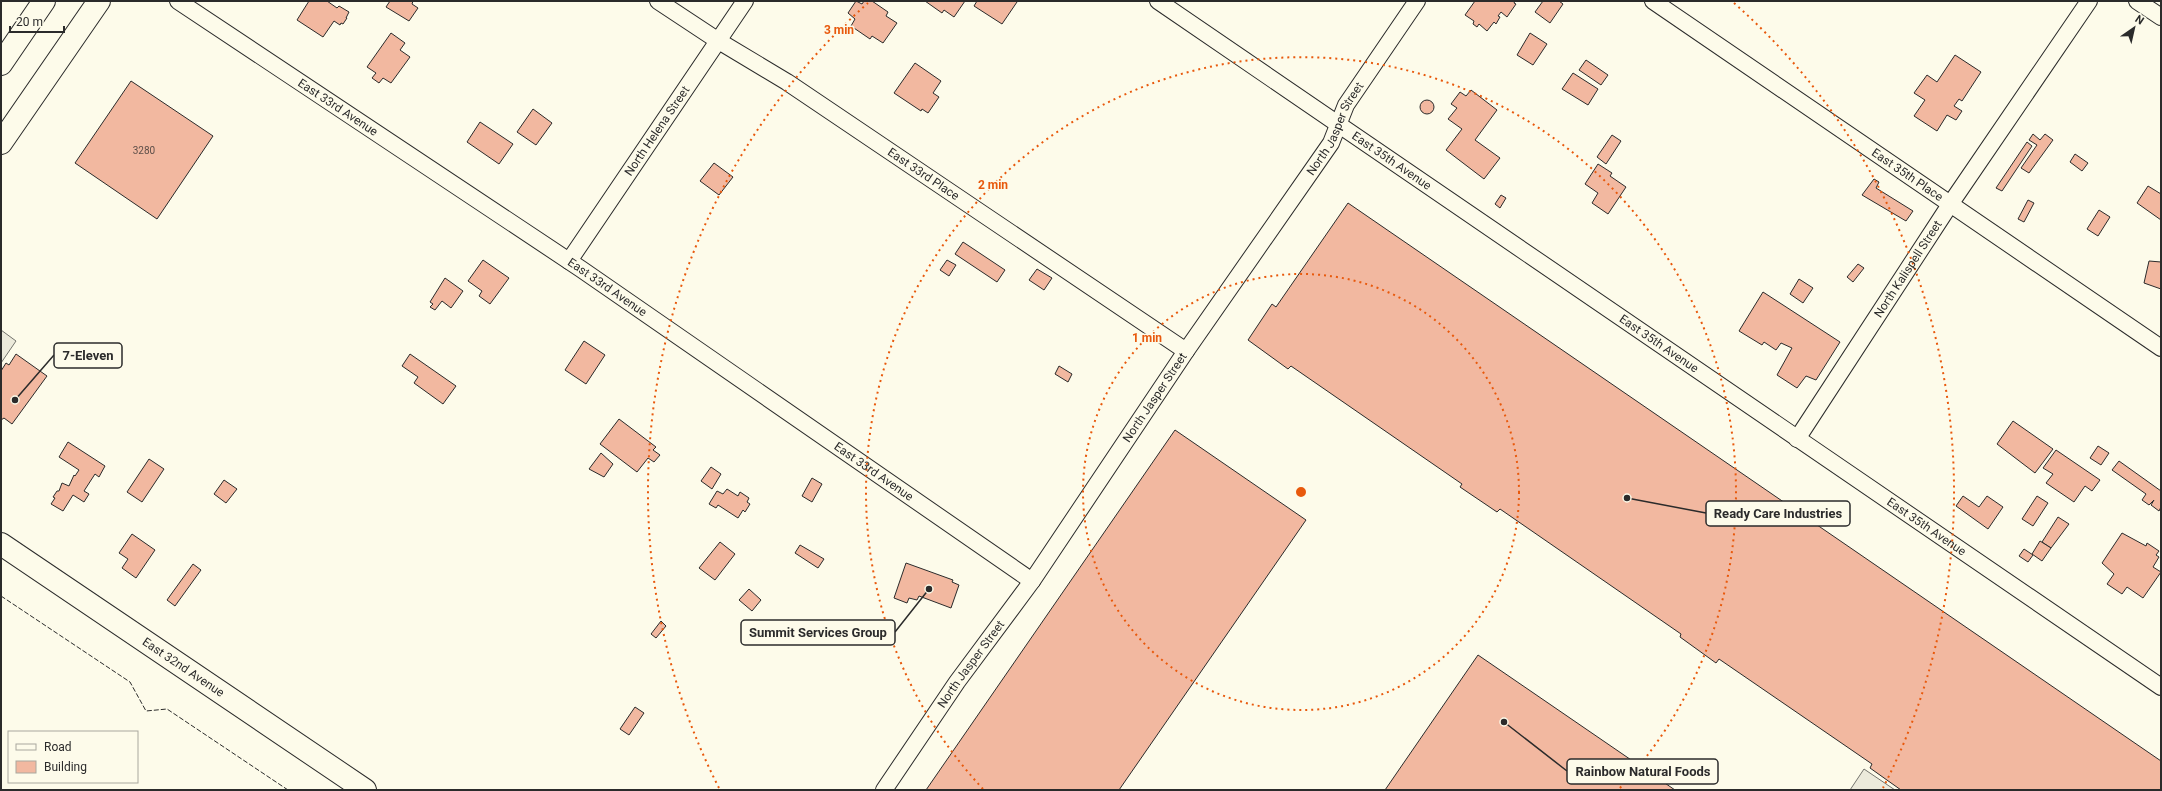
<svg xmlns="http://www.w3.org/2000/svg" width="2162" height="791" viewBox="0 0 2162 791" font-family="Roboto,sans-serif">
	<rect width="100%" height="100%" fill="#fdfbea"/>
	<g fill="#eceadb" stroke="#74746e">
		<polygon points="1,330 16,341 1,363"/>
		<polygon points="1864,769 1895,790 1850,790"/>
	</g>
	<g fill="#f2b8a0" stroke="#2b2b2b">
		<polygon points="309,1 327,1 337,8 339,6 349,12 346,18 347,18 343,24 341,23 340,25 334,21 323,37 297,20"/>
		<polygon points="390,1 413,1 412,4 418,8 409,21 386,7"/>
		<polygon points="856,1 862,4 864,1 872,1 888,12 886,16 897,23 883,43 872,36 870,39 851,26 855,19 848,13"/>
		<polygon points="925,1 965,1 954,17 944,10 942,13"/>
		<polygon points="977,1 1016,1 1017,2 1002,24 974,6"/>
		<polygon points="1475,1 1515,1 1514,3 1516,4 1507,17 1501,12 1498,16 1500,17 1496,24 1494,22 1487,31 1479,24 1477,27 1473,24 1474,21 1465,15"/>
		<polygon points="1543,1 1559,1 1563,4 1550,23 1535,12"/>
		<polygon points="391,33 405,43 400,50 410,57 391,83 383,78 379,83 372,78 376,73 367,67"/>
		<polygon points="1530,33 1547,44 1533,65 1517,55"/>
		<polygon points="1955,55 1981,72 1962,101 1959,99 1954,106 1962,111 1956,120 1947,115 1937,131 1914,116 1925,100 1914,93 1927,75 1937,82"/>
		<polygon points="1586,60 1608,75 1601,85 1579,70"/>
		<polygon points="915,63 941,81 933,93 939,97 928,113 922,109 921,111 894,93"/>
		<polygon points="1573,73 1598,89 1588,105 1562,89"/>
		<polygon points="131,81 213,136 157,219 75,163"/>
		<polygon points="1471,90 1497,110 1475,140 1500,158 1484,179 1446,150 1462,129 1448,119 1457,108 1451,104 1460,92 1466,96"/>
		<circle cx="1427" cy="107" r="7"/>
		<polygon points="533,109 552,123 536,145 517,132"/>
		<polygon points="480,122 513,144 499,164 467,142"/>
		<polygon points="2033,134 2040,140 2045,134 2053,140 2029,173 2021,168 2037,145 2029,140"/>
		<polygon points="1612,135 1621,141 1606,164 1597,157"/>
		<polygon points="2027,142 2032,146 2002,191 1996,188"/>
		<polygon points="2075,154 2088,163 2082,171 2070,162"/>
		<polygon points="714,163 733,177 719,195 700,181"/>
		<polygon points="1598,164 1612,173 1610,176 1626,187 1608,214 1592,203 1598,193 1585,184"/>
		<polygon points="1874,179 1879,182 1876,188 1913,211 1906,221 1862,195"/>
		<polygon points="2148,186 2161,194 2161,220 2137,203"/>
		<polygon points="1501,195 1506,198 1500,208 1495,204"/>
		<polygon points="2028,200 2034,203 2024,222 2018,219"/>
		<polygon points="1348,203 2161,761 2161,790 1901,790 1870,768 1872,764 1719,659 1716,663 1680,637 1681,634 1500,509 1497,512 1460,487 1462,484 1291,366 1288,369 1248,340 1272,304 1276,307"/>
		<polygon points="2099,210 2110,217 2098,236 2087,229"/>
		<polygon points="963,242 1005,270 997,282 955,254"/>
		<polygon points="483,260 509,278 490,304 479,296 482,291 468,281"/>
		<polygon points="947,260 956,265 949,276 940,270"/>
		<polygon points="2149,261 2161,262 2161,289 2144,283"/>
		<polygon points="1858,264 1864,268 1853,282 1847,277"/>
		<polygon points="1037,269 1052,278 1044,290 1029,280"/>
		<polygon points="445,278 463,291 451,308 442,301 435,310 430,307 433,304 430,302"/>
		<polygon points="1799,279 1813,288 1803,303 1790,294"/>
		<polygon points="1763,292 1840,342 1816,380 1806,376 1797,388 1777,375 1792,348 1781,343 1776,350 1764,342 1762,345 1739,331"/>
		<polygon points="584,341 605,355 586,384 565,370"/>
		<polygon points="16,354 47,376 12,424 4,418 1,420 1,371 6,363 9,365"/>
		<polygon points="410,354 456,386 443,404 414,383 418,377 402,366"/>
		<polygon points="1059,366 1072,374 1068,382 1055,374"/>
		<polygon points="619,419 656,447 653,450 660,455 654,462 648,458 637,472 600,444"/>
		<polygon points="2013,421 2053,449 2035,473 1997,444"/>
		<polygon points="1175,430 1306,520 1119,790 926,790"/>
		<polygon points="68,442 105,466 99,477 95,474 84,491 89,494 84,502 73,495 63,511 51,504 55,498 53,497 57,491 59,491 62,483 69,486 74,475 75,476 79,470 59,457"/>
		<polygon points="2098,446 2109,453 2101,465 2090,458"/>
		<polygon points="2056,450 2100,480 2092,491 2085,486 2074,502 2046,483 2053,474 2043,468"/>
		<polygon points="601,453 613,464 604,477 589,469"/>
		<polygon points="149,459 164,469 142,502 127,492"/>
		<polygon points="2119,461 2161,491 2161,507 2159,511 2151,505 2154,500 2149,505 2142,500 2146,494 2112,470"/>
		<polygon points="711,467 721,474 712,489 701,481"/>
		<polygon points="812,478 822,484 812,502 802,496"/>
		<polygon points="224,480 237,489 226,503 214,494"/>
		<polygon points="727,489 738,496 740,492 749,498 747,502 750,504 745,512 743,510 738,518 718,505 716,508 709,504 717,491 723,494"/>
		<polygon points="1963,496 1979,507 1987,496 2003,507 1988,529 1956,506"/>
		<polygon points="2037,496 2048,503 2033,526 2022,519"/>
		<polygon points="2058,517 2069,524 2051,548 2042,542"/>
		<polygon points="2122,533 2146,546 2147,543 2159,551 2156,555 2159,557 2153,567 2161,572 2143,598 2127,587 2122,594 2107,584 2114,574 2102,563"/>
		<polygon points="132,534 155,550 136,578 122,568 128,559 119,553"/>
		<polygon points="2040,541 2051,548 2042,561 2032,554"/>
		<polygon points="720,542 735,554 715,580 699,568"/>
		<polygon points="800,545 824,559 818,568 795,553"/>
		<polygon points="2024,549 2033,555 2028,562 2019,556"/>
		<polygon points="906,563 953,580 952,582 959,585 951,608 919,596 917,600 909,598 907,603 894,598"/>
		<polygon points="193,564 201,570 175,606 167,600"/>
		<polygon points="749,589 761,600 752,611 739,600"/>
		<polygon points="661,621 666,626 656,638 651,634"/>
		<polygon points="1478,655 1675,790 1385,790"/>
		<polygon points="635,707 644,713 629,735 620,729"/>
	</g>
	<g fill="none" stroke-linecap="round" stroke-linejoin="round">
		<g stroke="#2b2b2b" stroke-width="18">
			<g id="street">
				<path id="s1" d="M178 1 581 269 1032 581"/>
				<path id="s2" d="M658 1 717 40 787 82 1186 351"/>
				<path id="s3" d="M1158 1 2161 687"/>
				<path id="s4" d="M1653 1 2161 348"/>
				<polyline points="2137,1 2161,17"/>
				<path id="s5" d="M569 261 745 1"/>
				<path id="s6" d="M1797 439 1951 203 2089 1"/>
				<path id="s7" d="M884 790 957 682 1032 581 1186 351 1331 143 1346 105 1417 1"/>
			</g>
		</g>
		<g stroke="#2b2b2b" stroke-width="24">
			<g id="secondary">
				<polyline points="1,64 44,1"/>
				<polyline points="1,143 99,1"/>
				<path id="s8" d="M1 544 365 790"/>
			</g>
		</g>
		<use href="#street" stroke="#fdfbea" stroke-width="16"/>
		<use href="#secondary" stroke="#fdfbea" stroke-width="22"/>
		<polyline stroke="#2b2b2b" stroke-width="1" stroke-dasharray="5 2" stroke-linecap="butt" points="1,596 130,682 146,711 167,709 288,790"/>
	</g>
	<g fill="none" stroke="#e8590c" stroke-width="2" stroke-dasharray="2 4">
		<circle cx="1301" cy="492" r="218"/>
		<path d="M983 789A435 435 0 1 1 1619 789"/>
		<path d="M719 788A653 653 0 0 1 868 3M1734 3A653 653 0 0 1 1883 788"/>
	</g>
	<g text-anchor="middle" stroke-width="3" stroke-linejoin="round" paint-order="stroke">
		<g font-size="10" fill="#5d4e48">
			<text x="144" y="154">3280</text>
		</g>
		<g font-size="12" fill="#2b2b2b" stroke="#fdfbea">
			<text dy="4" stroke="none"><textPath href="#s1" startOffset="192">East 33rd Avenue</textPath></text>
			<text dy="4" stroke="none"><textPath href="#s7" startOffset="801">North Jasper Street</textPath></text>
			<text dy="4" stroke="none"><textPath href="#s5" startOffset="157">North Helena Street</textPath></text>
			<text dy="4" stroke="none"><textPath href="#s3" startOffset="283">East 35th Avenue</textPath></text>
			<text dy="4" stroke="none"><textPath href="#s2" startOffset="317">East 33rd Place</textPath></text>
			<text dy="4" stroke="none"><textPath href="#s4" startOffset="308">East 35th Place</textPath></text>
			<text dy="4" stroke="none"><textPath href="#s6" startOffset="203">North Kalispell Street</textPath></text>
			<text dy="4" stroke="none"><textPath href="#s1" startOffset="516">East 33rd Avenue</textPath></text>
			<text dy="4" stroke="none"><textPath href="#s3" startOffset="607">East 35th Avenue</textPath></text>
			<text dy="4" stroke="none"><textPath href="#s7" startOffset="477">North Jasper Street</textPath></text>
			<text dy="4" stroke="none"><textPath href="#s1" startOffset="840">East 33rd Avenue</textPath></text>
			<text dy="4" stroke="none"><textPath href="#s3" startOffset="931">East 35th Avenue</textPath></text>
			<text dy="4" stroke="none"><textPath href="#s7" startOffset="153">North Jasper Street</textPath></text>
			<text dy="4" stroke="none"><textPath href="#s8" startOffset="220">East 32nd Avenue</textPath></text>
		</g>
	</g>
	<circle cx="1301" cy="492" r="6" fill="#e8590c" stroke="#fdfbea" stroke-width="2"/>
	<g font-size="12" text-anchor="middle" font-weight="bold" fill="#e8590c" stroke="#fdfbea" stroke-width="3" stroke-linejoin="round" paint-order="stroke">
		<text x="839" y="34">3 min</text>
		<text x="993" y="189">2 min</text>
		<text x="1147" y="342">1 min</text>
	</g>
	<path fill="none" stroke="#2b2b2b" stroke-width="1.5" d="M15 400L54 355M1627 498L1706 513M929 589L895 632M1504 722L1567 771"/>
	<g fill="#2b2b2b" stroke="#fdfbea" stroke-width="1.5">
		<circle cx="15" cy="400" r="4"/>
		<circle cx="1627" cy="498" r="4"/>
		<circle cx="929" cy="589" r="4"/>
		<circle cx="1504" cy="722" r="4"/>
	</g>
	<g fill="#fdfbea" stroke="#2b2b2b" stroke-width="1.5">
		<rect x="54" y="343" width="68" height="25" rx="4"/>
		<rect x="1706" y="501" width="144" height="25" rx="4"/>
		<rect x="741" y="620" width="154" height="25" rx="4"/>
		<rect x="1567" y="759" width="151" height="25" rx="4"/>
	</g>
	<g font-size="13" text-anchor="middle" font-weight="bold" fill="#2b2b2b">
		<text x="88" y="360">7-Eleven</text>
		<text x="1778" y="518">Ready Care Industries</text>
		<text x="818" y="637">Summit Services Group</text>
		<text x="1643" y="776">Rainbow Natural Foods</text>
	</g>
	<rect width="2162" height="791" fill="none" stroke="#2b2b2b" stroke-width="4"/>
	<rect x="8" y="731" width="130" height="52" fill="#fdfbea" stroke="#a9a89e"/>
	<rect x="16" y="744" width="20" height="6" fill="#fdfbea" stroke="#a9a89e"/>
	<text x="44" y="751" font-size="12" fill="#2b2b2b">Road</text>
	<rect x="16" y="761" width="20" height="12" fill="#f2b8a0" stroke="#a9a89e"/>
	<text x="44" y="771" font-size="12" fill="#2b2b2b">Building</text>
	<g transform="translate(2134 28) rotate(34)" stroke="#fdfbea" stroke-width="3" paint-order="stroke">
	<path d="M0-3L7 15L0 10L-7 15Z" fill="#2b2b2b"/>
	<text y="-6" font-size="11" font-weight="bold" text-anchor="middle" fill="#2b2b2b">N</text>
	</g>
	<path d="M10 26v6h54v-6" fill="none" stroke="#2b2b2b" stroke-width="2"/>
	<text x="16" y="26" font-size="12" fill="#2b2b2b" stroke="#fdfbea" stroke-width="3" paint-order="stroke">20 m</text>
</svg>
